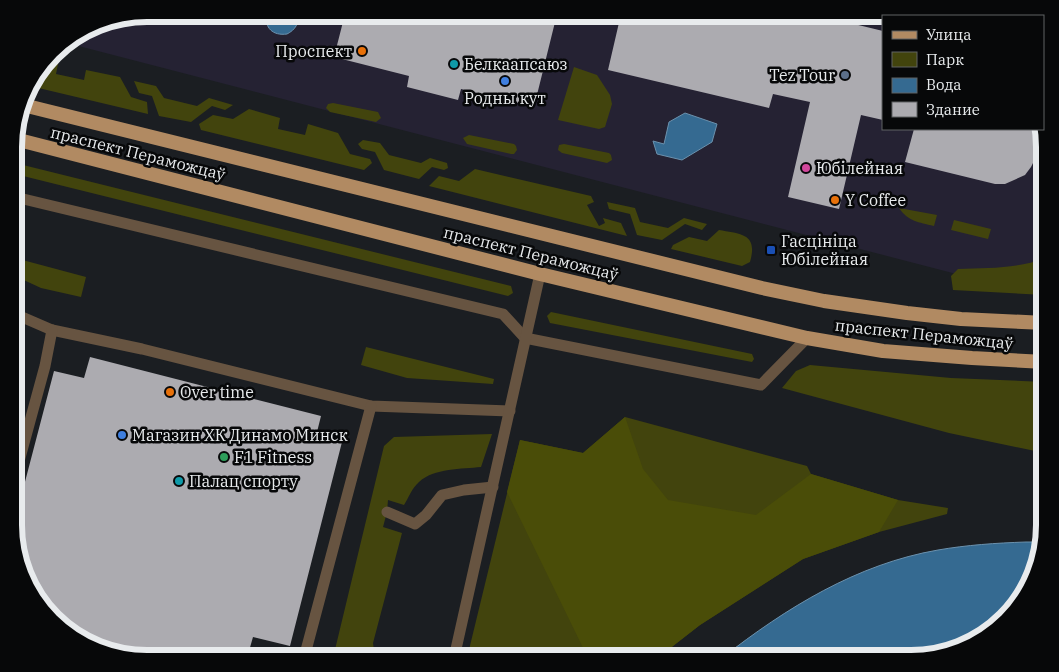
<svg xmlns="http://www.w3.org/2000/svg" width="1059" height="672" viewBox="0 0 1059 672" font-family="'IBM Plex Serif',serif">
	<rect width="100%" height="100%" fill="#1b1e22"/>
	<polygon fill="#252233" points="148,14 911,14 920,16 883,16 883,129 1042,129 1045,139 1045,297 67,43 97,24"/>
	<g fill="#42440d">
		<polygon points="48,62 58,64 56,74 84,80 86,70 120,77 131,97 147,102 148,114 30,86"/>
		<polygon points="574,67 597,75 610,95 612,104 605,127 599,129 558,120"/>
		<polygon points="134,81 156,86 164,98 197,106 209,98 233,105 225,110 212,106 191,122 159,116 152,96 139,93"/>
		<polygon points="333,103 378,112 381,118 376,122 330,112 326,108 328,104"/>
		<polygon points="249,109 280,118 278,129 305,135 308,124 338,133 350,154 370,159 372,163 364,170 201,130 199,124 213,115 233,119"/>
		<polygon points="469,135 514,144 516,146 517,150 514,154 511,154 467,144 463,138"/>
		<polygon points="363,140 380,143 389,155 421,163 430,158 447,163 448,168 444,170 432,167 419,179 384,170 375,152 362,149 358,144"/>
		<polygon points="564,144 609,153 611,155 612,160 607,163 562,153 558,150 559,145"/>
		<polygon points="15,163 511,286 513,293 508,296 15,174"/>
		<polygon points="475,169 591,196 594,202 587,205 599,226 605,223 603,218 621,223 627,236 429,186 439,176 459,181"/>
		<polygon points="607,202 635,208 640,222 668,228 684,218 707,224 702,230 685,224 662,240 637,235 630,214 609,209"/>
		<path d="M899 208 937 215 934 226C918 222 909 222 899 208Z"/>
		<polygon points="954,220 991,229 988,239 951,230"/>
		<path d="M719 230C742 234 758 234 750 262L742 266 671 249 673 245 689 237 707 241Z"/>
		<polygon points="15,258 86,277 81,297 41,288 15,276"/>
		<path d="M1045 258V295L953 290 951 276 958 269C988 268 1017 269 1045 258Z"/>
		<polygon points="551,312 752,354 754,359 752,362 550,323 547,316"/>
		<polygon points="366,347 494,379 493,384 407,378 361,365"/>
		<polygon points="810,365 951,378 1045,382 1045,453 949,433 782,388 796,371"/>
		<polygon points="625,417 807,466 811,474 898,500 948,508 947,514 879,532 803,559 700,625 673,646 660,658 467,658 520,440 583,453"/>
		<path d="M492 434 481 467C462 469 434 468 419 482 412 488 409 497 404 505L388 500 387 512 383 527 402 533 373 643 375 658H333L384 446 394 437Z"/>
	</g>
	<polygon fill="#4a4d08" points="625,417 643,469 668,500 756,515 811,474 898,500 879,532 803,559 700,625 673,646 660,658 588,658 507,492 520,440 583,453"/>
	<g fill="#356a91" stroke="#6b91ad">
		<path d="M267 14H297C300 23 295 30 287 34 273 36 264 28 267 14Z"/>
		<polygon points="685,113 717,124 712,142 682,160 657,154 653,141 664,144 669,122"/>
		<path d="M1026 542H1042L1022 599 978 640 920 658H722C786 608 857 564 938 550 967 545 996 543 1026 542Z"/>
	</g>
	<g fill="#acabb0">
		<polygon points="345,14 557,14 534,107 461,89 458,100 407,87 409,76 334,57"/>
		<polygon points="621,14 813,14 883,31 883,120 861,115 839,209 788,197 810,102 773,94 769,108 608,70"/>
		<polygon points="914,129 1042,129 1042,131 1036,157 1031,167 1025,175 1005,184 995,184 905,162"/>
		<polygon points="90,357 321,416 316,436 342,442 290,646 253,637 247,658 154,658 73,635 34,594 37,582 28,580 15,541 15,520 54,371 84,378"/>
	</g>
	<g fill="none" stroke-linecap="round" stroke-linejoin="round">
		<g stroke="#675441" stroke-width="11">
			<polyline points="15,197 503,314 525,338 761,385 807,338"/>
			<polyline points="15,314 52,330 142,349 371,406 510,411"/>
			<polyline points="15,476 45,366 52,330"/>
			<polyline points="387,512 415,524 426,515 442,495 464,490 493,487"/>
			<polyline points="304,658 371,406"/>
			<polyline points="454,658 540,274"/>
		</g>
		<g stroke="#b18a62" stroke-width="14">
			<polyline points="23,105 762,288 824,301 907,313 961,319 1045,323"/>
			<polyline points="15,139 540,274 807,338 883,351 972,358 1045,362"/>
		</g>
	</g>
	<g fill="#e8710a" stroke="#070809" stroke-width="2">
		<circle cx="362" cy="51" r="5"/>
		<circle cx="835" cy="200" r="5"/>
		<circle cx="170" cy="392" r="5"/>
	</g>
	<g fill="#0f9aa8" stroke="#070809" stroke-width="2">
		<circle cx="454" cy="64" r="5"/>
		<circle cx="179" cy="481" r="5"/>
	</g>
	<circle fill="#5c6f8a" stroke="#070809" stroke-width="2" cx="845" cy="75" r="5"/>
	<g fill="#3f7fe0" stroke="#070809" stroke-width="2">
		<circle cx="505" cy="81" r="5"/>
		<circle cx="122" cy="435" r="5"/>
	</g>
	<circle fill="#d1479c" stroke="#070809" stroke-width="2" cx="806" cy="168" r="5"/>
	<rect fill="#1a4fb4" stroke="#070809" stroke-width="2" x="766" y="245" width="10" height="10" rx="2.5"/>
	<circle fill="#2e9e5b" stroke="#070809" stroke-width="2" cx="224" cy="457" r="5"/>
	<g text-anchor="middle" stroke-width="5" stroke-linejoin="round" paint-order="stroke">
		<g font-size="16" fill="#e8ebed" stroke="#070809" text-anchor="start">
			<text x="352" y="57" text-anchor="end">Проспект</text>
			<text x="464" y="70">Белкаапсаюз</text>
			<text x="835" y="81" text-anchor="end">Tez Tour</text>
			<text x="505" y="104" text-anchor="middle">Родны кут</text>
			<text x="816" y="174">Юбілейная</text>
			<text x="845" y="206">Y Coffee</text>
			<text x="781" y="247">Гасцініца<tspan x="781" dy="18">Юбілейная</tspan></text>
			<text x="180" y="398">Over time</text>
			<text x="132" y="441">Магазин ХК Динамо Минск</text>
			<text x="234" y="463">F1 Fitness</text>
			<text x="189" y="487">Палац спорту</text>
		</g>
		<g font-size="16" fill="#e8ebed" stroke="#070809">
			<text transform="translate(138 153) rotate(14)" y="6">праспект Пераможцаў</text>
			<text transform="translate(531 253) rotate(14)" y="6">праспект Пераможцаў</text>
			<text transform="translate(924 334) rotate(6)" y="6">праспект Пераможцаў</text>
		</g>
	</g>
	<path d="M0 0H1059V672H0ZM147 22H911A125 125 0 0 1 1036 147V525A125 125 0 0 1 911 650H147A125 125 0 0 1 22 525V147A125 125 0 0 1 147 22Z" fill="#070809" fill-rule="evenodd"/>
	<path fill="none" stroke="#e8ebed" stroke-width="6" d="M147 22H911A125 125 0 0 1 1036 147V525A125 125 0 0 1 911 650H147A125 125 0 0 1 22 525V147A125 125 0 0 1 147 22Z"/>
	<rect x="882" y="15" width="162" height="115" fill="#070809" stroke="#616364"/>
	<rect x="892" y="31" width="25" height="8" fill="#b18a62" stroke="#616364"/>
	<text x="926" y="40" font-size="15" fill="#e8ebed">Улица</text>
	<rect x="892" y="52" width="25" height="15" fill="#42440d" stroke="#616364"/>
	<text x="926" y="65" font-size="15" fill="#e8ebed">Парк</text>
	<rect x="892" y="78" width="25" height="15" fill="#356a91" stroke="#616364"/>
	<text x="926" y="90" font-size="15" fill="#e8ebed">Вода</text>
	<rect x="892" y="102" width="25" height="15" fill="#acabb0" stroke="#616364"/>
	<text x="926" y="115" font-size="15" fill="#e8ebed">Здание</text>
</svg>
